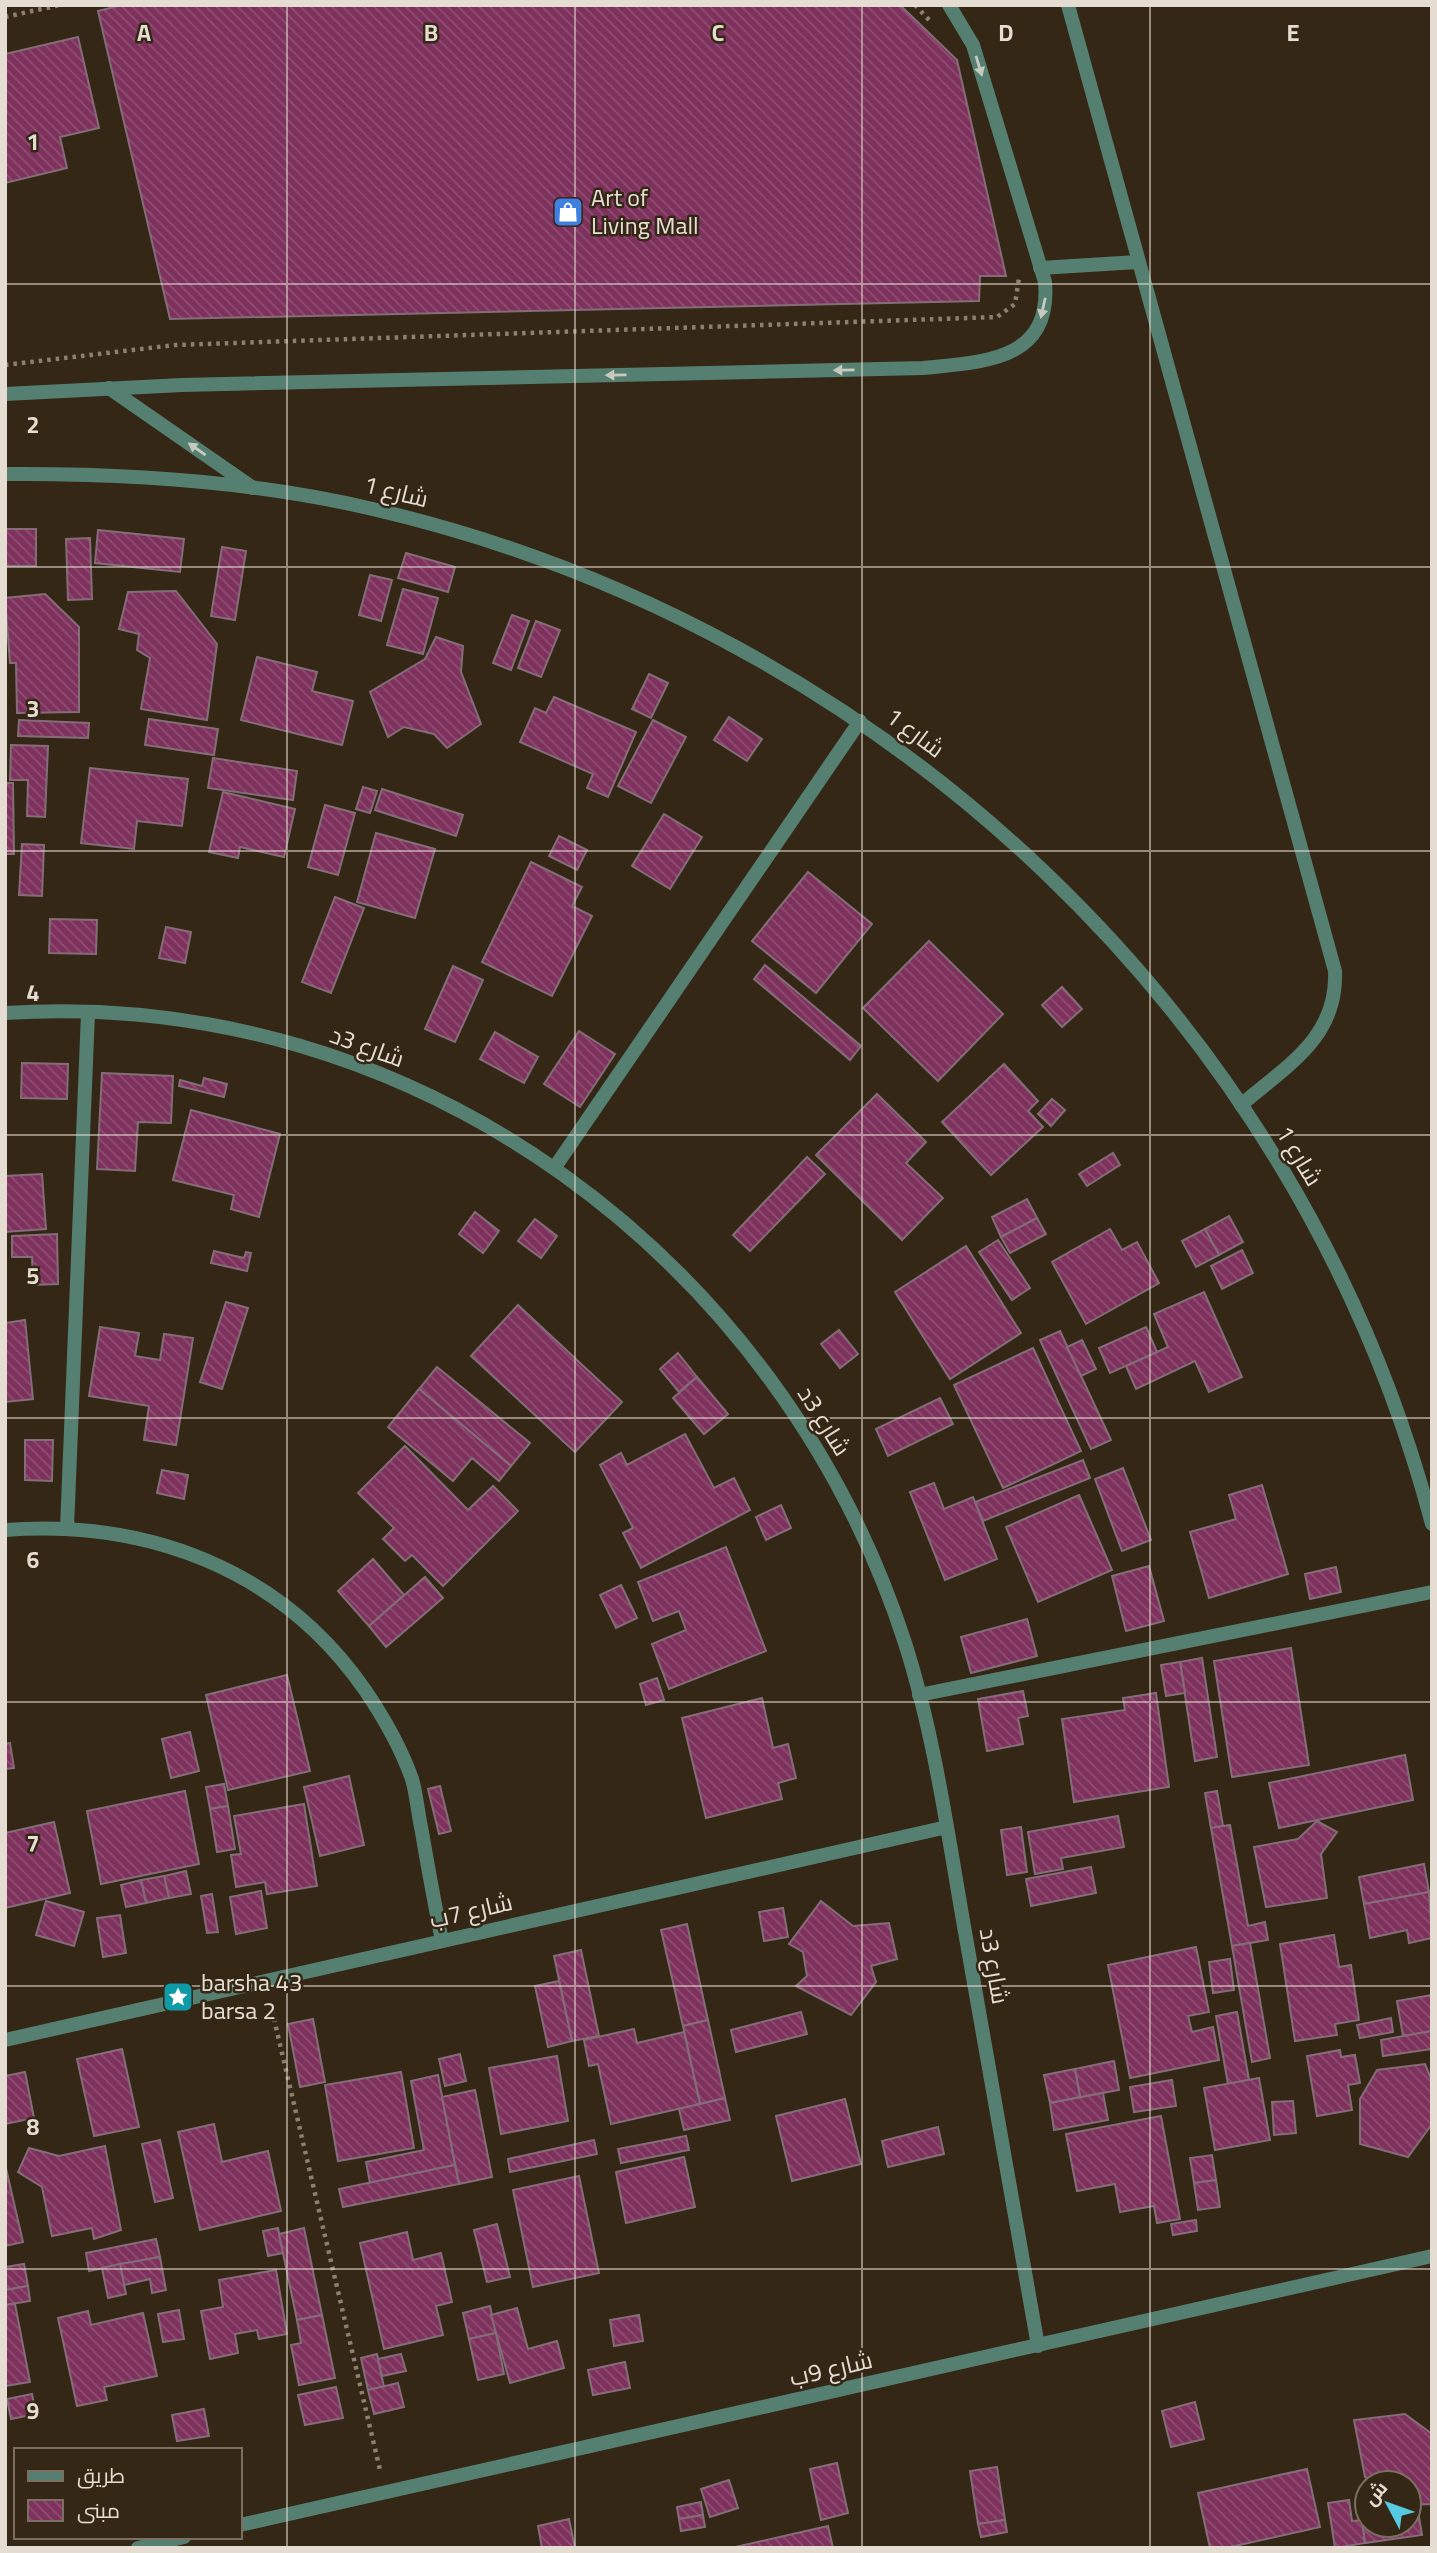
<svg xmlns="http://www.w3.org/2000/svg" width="1437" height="2553" viewBox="0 0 1437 2553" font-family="Georgia,Cairo,serif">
	<defs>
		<pattern id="building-back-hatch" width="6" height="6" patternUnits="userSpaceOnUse" patternTransform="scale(1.75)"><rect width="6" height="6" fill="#7d315c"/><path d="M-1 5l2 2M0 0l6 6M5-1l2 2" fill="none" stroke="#8f4e72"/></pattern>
	</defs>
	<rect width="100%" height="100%" fill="#342716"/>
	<g fill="url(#building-back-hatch)" stroke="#846d78" stroke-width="2">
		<polygon points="122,5 900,5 957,60 1006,276 980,276 979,301 170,319 98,11"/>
		<polygon points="78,37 99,128 60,137 67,168 5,183 5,54"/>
		<rect x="5" y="529" width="31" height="37"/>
		<polygon points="98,530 184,539 180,572 95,563"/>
		<polygon points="90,538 92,599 68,600 66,539"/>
		<polygon points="222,547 246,551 235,620 211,616"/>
		<polygon points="406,553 455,567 448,592 398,578"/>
		<polygon points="370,575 392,580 381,621 359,615"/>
		<polygon points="403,589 438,598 423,654 387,645"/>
		<polygon points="176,591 217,644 207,720 141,709 150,658 137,650 139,634 119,629 128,592"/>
		<polygon points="45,594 79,627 79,712 17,713 16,663 10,663 5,598"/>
		<polygon points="512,615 529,621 511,670 493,663"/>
		<polygon points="536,621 560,630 541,677 518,668"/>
		<polygon points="436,637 463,646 461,672 481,724 447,748 434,734 404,727 388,737 370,692 425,659"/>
		<polygon points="257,657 317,672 312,691 353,701 342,745 241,720"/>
		<polygon points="649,674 668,683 651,718 632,709"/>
		<polygon points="554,697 636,732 608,797 587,788 593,774 520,742 535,708 546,713"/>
		<polygon points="729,717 762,739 747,761 714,740"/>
		<polygon points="149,719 218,729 214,755 145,745"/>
		<polygon points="19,720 89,723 88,738 18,736"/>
		<polygon points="653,720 686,737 651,803 618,786"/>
		<polygon points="11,745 48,746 45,817 27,816 28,780 10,780"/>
		<polygon points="213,758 297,771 293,800 208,788"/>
		<polygon points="90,768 188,779 182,826 137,821 134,849 81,843"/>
		<polygon points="5,783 13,783 14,854 5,854"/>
		<polygon points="363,787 377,791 370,813 356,809"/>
		<polygon points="382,789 463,815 456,836 375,810"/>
		<polygon points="223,792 295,809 284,857 240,847 238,858 209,852"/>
		<polygon points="325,805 355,813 338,875 308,867"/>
		<polygon points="664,814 702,837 670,889 632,866"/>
		<polygon points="376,833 435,849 415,918 357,902"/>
		<polygon points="559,836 587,850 577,870 549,856"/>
		<polygon points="22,844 44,845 42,896 19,895"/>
		<polygon points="531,862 582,887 572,906 592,916 552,996 482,962"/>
		<polygon points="808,872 872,924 816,993 752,941"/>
		<polygon points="335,897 364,908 331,993 302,982"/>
		<polygon points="50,919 97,920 96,954 49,953"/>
		<polygon points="166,927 191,932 185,963 159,958"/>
		<polygon points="929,941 1003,1014 938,1081 863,1008"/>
		<polygon points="765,965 861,1046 850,1060 754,979"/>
		<polygon points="453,966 483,980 455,1042 425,1029"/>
		<polygon points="1062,987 1082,1009 1062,1027 1042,1005"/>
		<polygon points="579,1031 615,1054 580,1107 544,1084"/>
		<polygon points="495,1032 538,1057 524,1083 480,1059"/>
		<polygon points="22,1063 68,1064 67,1099 21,1098"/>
		<polygon points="1004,1064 1038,1101 1028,1111 1043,1127 991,1175 942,1122"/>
		<polygon points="102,1073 173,1076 171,1123 138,1122 135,1171 97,1169"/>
		<polygon points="204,1078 227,1084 224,1097 179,1086 180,1080 202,1086"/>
		<polygon points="877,1094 926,1142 906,1163 943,1198 902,1240 816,1155"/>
		<polygon points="1052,1099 1065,1110 1051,1126 1038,1114"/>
		<polygon points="191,1110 280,1134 259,1217 231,1209 234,1195 173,1180"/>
		<polygon points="1113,1153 1120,1165 1087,1186 1079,1174"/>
		<polygon points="807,1157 825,1174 750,1251 733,1235"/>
		<polygon points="42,1174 46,1229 5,1232 5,1176"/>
		<polygon points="1027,1199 1037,1218 1001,1237 992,1217"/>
		<polygon points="475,1212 499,1231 483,1253 459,1234"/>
		<polygon points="1229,1216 1243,1242 1219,1255 1205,1229"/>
		<polygon points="1037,1218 1046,1234 1010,1253 1001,1237"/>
		<polygon points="535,1219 557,1236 541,1258 518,1241"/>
		<polygon points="1110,1229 1122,1250 1137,1242 1159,1283 1086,1324 1052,1262"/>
		<polygon points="1205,1229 1219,1255 1196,1267 1182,1241"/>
		<polygon points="57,1234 58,1284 33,1285 32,1257 12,1257 12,1236"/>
		<polygon points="998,1240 1030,1288 1012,1300 979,1252"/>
		<polygon points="966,1246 1021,1333 950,1379 895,1292"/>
		<polygon points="1242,1250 1253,1273 1222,1289 1211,1266"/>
		<polygon points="214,1251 244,1258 246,1252 251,1253 247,1271 211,1263"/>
		<polygon points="1204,1292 1242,1377 1209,1392 1195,1361 1136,1389 1126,1366 1168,1347 1154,1314"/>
		<polygon points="226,1302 248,1308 222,1389 200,1382"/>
		<polygon points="518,1305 622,1402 575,1452 471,1356"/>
		<polygon points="25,1320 33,1399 5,1402 5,1323"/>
		<polygon points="100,1327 139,1333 135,1356 160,1360 164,1334 193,1338 176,1445 144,1440 149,1406 89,1396"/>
		<polygon points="1146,1327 1157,1352 1110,1373 1099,1348"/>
		<polygon points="839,1330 858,1354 840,1368 821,1344"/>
		<polygon points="1060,1331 1111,1440 1091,1449 1040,1340"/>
		<polygon points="1082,1340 1096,1369 1081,1376 1067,1347"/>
		<polygon points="1033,1348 1081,1451 1003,1488 954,1385"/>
		<polygon points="678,1353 697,1377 679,1392 660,1369"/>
		<polygon points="437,1367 530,1443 511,1466 419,1389"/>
		<polygon points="697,1377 728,1414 704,1434 673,1398"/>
		<polygon points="419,1389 511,1466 499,1481 472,1458 453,1481 388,1427"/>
		<polygon points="940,1398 953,1424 888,1456 876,1429"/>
		<polygon points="685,1434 714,1488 734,1478 750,1510 641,1568 623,1533 633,1528 600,1465 621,1453 627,1465"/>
		<polygon points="25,1440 53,1440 52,1481 25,1480"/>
		<polygon points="405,1446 468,1510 493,1486 518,1511 443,1586 412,1555 405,1561 383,1539 394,1528 358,1493"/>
		<polygon points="1083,1460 1090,1478 983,1521 975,1502"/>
		<polygon points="1123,1468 1151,1540 1122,1551 1095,1479"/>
		<polygon points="162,1470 188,1475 184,1499 157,1493"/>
		<polygon points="934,1483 944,1509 973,1497 997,1559 945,1580 910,1492"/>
		<polygon points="1262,1485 1288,1574 1209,1598 1190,1532 1236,1519 1229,1495"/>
		<polygon points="1079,1495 1112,1570 1038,1602 1006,1527"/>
		<polygon points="781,1505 791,1528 766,1540 756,1517"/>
		<polygon points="726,1547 766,1651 669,1689 652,1644 686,1630 679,1611 653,1621 638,1582"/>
		<polygon points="373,1559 404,1595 369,1626 338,1591"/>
		<polygon points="1149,1566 1164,1621 1126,1631 1112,1576"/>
		<polygon points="1336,1567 1341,1592 1310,1599 1305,1574"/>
		<polygon points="425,1577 443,1598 386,1647 369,1626"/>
		<polygon points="621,1585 637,1618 616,1628 600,1595"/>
		<polygon points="1027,1619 1037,1656 971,1673 961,1637"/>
		<polygon points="1291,1648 1309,1765 1232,1777 1214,1661"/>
		<polygon points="1202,1658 1217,1757 1195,1761 1180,1662"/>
		<polygon points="1180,1662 1185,1693 1166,1696 1161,1665"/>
		<polygon points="287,1675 310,1771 228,1790 206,1695"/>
		<polygon points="657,1678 664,1700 646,1705 640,1684"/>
		<polygon points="1023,1691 1028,1716 1018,1718 1023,1744 987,1751 978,1699"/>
		<polygon points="1156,1693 1169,1787 1074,1802 1062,1719 1125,1710 1123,1698"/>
		<polygon points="762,1698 773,1748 788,1744 796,1778 778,1783 782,1799 706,1818 682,1718"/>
		<polygon points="190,1732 199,1771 171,1778 162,1739"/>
		<polygon points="10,1743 14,1768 5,1769 5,1744"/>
		<polygon points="1405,1755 1413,1800 1279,1828 1269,1783"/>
		<polygon points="349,1776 364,1845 320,1856 304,1787"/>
		<polygon points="224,1784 228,1806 210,1809 206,1787"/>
		<polygon points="440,1786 451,1831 439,1834 428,1789"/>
		<polygon points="185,1791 199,1864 101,1884 87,1811"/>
		<polygon points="1217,1791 1223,1826 1211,1828 1205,1793"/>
		<polygon points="304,1804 317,1886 267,1894 265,1882 236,1887 231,1855 241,1854 234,1816"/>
		<polygon points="228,1806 235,1849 217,1852 210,1809"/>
		<polygon points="1118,1816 1124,1847 1061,1858 1063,1869 1035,1874 1028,1832"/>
		<polygon points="1317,1821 1337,1832 1321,1854 1327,1898 1266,1907 1254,1847 1298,1839"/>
		<polygon points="54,1822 70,1893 5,1908 5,1833"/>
		<polygon points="1230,1825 1248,1926 1265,1922 1268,1940 1232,1946 1211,1828"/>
		<polygon points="1021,1827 1027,1872 1007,1875 1001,1830"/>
		<polygon points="1424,1864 1429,1892 1364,1904 1359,1877"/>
		<polygon points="1091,1867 1096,1893 1031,1906 1026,1879"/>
		<polygon points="186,1871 191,1894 169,1898 164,1876"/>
		<polygon points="164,1876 169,1898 146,1903 141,1880"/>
		<polygon points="141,1880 146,1903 126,1907 121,1885"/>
		<polygon points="261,1891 267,1928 236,1934 230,1897"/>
		<polygon points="1429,1892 1432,1938 1409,1943 1407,1930 1370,1938 1364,1904"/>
		<polygon points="212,1894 218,1932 207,1933 201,1896"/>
		<polygon points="46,1901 84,1912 74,1946 36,1935"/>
		<polygon points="821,1901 853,1926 889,1923 897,1959 871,1966 876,1982 851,2015 796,1986 807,1976 803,1952 789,1944"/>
		<polygon points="783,1908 788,1937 764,1941 759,1912"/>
		<polygon points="120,1915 126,1953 103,1957 97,1918"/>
		<polygon points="687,1924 708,2020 683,2026 661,1930"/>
		<polygon points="1334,1935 1339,1967 1351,1965 1359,2020 1335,2024 1337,2035 1295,2041 1280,1944"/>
		<polygon points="1250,1943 1270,2058 1252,2062 1232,1946"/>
		<polygon points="1196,1947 1209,2012 1188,2016 1192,2032 1213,2027 1219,2060 1130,2078 1108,1965"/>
		<polygon points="581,1950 599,2036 572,2041 554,1956"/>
		<polygon points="1230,1959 1234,1990 1213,1993 1209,1962"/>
		<polygon points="559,1981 572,2041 548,2047 535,1986"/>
		<polygon points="1432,1995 1432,2031 1403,2036 1397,2001"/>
		<polygon points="801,2012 807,2034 736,2052 731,2030"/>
		<polygon points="1237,2012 1249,2080 1228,2084 1216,2016"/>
		<polygon points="1391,2018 1393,2032 1360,2038 1357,2025"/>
		<polygon points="313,2019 325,2082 300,2087 288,2024"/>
		<polygon points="708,2020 725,2098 700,2104 683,2026"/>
		<polygon points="634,2029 637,2043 684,2032 700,2104 611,2124 598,2064 589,2066 584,2040"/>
		<polygon points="1432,2031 1432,2049 1383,2056 1381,2040"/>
		<polygon points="122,2049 139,2127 94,2136 77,2059"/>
		<polygon points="1340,2050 1341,2057 1355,2055 1360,2083 1348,2085 1352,2110 1317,2116 1307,2056"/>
		<polygon points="460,2054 466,2081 445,2086 439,2059"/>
		<polygon points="557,2056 568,2121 501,2134 489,2068"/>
		<polygon points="1114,2061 1119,2090 1080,2097 1075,2069"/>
		<polygon points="1425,2064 1432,2081 1432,2124 1408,2157 1360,2144 1360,2099 1377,2070"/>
		<polygon points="1075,2069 1080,2097 1050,2103 1044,2075"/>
		<polygon points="25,2072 34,2118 5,2124 5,2076"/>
		<polygon points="401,2072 414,2148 338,2161 325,2085"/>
		<polygon points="438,2075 455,2165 370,2183 366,2162 424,2150 411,2081"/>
		<polygon points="1259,2078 1270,2140 1215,2150 1204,2088"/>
		<polygon points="1172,2080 1176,2106 1134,2112 1130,2087"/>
		<polygon points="475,2090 492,2177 459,2184 442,2097"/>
		<polygon points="1103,2093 1108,2120 1054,2130 1050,2103"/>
		<polygon points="725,2098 730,2120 684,2130 679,2109"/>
		<polygon points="845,2099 861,2164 792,2181 776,2116"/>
		<polygon points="1293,2101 1296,2133 1274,2135 1272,2102"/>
		<polygon points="1161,2116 1180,2219 1157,2223 1154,2206 1120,2212 1115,2184 1077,2191 1066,2134"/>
		<polygon points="214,2124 222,2162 268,2151 281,2211 200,2230 178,2132"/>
		<polygon points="938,2127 944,2154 888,2167 882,2141"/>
		<polygon points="686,2136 689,2150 621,2163 618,2149"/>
		<polygon points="160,2140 173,2198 155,2202 142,2144"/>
		<polygon points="594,2140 597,2154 510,2172 508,2159"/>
		<polygon points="105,2146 121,2230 94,2239 92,2228 52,2236 42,2187 18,2172 29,2148 59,2156"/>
		<polygon points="1212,2155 1216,2180 1194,2183 1190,2158"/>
		<polygon points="684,2157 695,2207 626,2223 616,2172"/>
		<polygon points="5,2164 23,2242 5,2246"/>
		<polygon points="455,2165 459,2184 343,2207 339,2189"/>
		<polygon points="579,2176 599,2273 533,2287 513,2190"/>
		<polygon points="1216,2180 1220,2207 1198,2210 1194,2183"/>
		<polygon points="1196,2220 1197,2231 1173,2235 1171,2224"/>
		<polygon points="497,2224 510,2277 487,2282 474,2230"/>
		<polygon points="278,2228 283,2253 268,2256 263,2231"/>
		<polygon points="304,2228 322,2315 297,2320 279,2234"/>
		<polygon points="407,2232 413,2260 441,2253 452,2302 436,2306 443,2335 384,2349 360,2243"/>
		<polygon points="156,2239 160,2257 89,2271 86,2253"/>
		<polygon points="160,2257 166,2290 152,2293 150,2279 124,2285 120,2264"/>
		<polygon points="24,2264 28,2286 5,2290 5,2267"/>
		<polygon points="120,2264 126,2294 108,2298 102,2268"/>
		<polygon points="276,2270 287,2334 259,2339 257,2330 235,2334 238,2353 210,2359 201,2311 223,2307 219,2280"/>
		<polygon points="28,2286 30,2301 5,2305 5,2290"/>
		<polygon points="15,2304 30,2382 5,2386 5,2305"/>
		<polygon points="490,2306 496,2333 469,2339 463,2313"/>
		<polygon points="517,2308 528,2349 557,2341 564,2368 510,2383 491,2315"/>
		<polygon points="179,2310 184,2339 163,2342 158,2314"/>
		<polygon points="88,2311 91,2325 143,2313 157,2376 104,2387 107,2400 77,2406 58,2318"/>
		<polygon points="322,2315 335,2378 299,2385 291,2345 301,2343 297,2320"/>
		<polygon points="639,2315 643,2341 614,2346 610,2320"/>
		<polygon points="496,2333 504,2374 478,2380 469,2339"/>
		<polygon points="377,2354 384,2387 368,2390 361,2358"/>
		<polygon points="401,2354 406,2371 382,2376 378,2359"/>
		<polygon points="625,2362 630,2388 593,2395 588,2370"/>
		<polygon points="398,2383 404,2407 374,2414 368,2390"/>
		<polygon points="336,2387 343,2418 305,2425 298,2395"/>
		<polygon points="32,2394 36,2414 11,2419 7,2399"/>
		<polygon points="1195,2402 1204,2439 1171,2447 1162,2411"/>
		<polygon points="204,2409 209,2436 177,2441 172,2415"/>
		<polygon points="1405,2414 1432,2434 1432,2504 1409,2505 1409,2483 1373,2483 1365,2477 1354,2420"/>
		<polygon points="837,2463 848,2513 821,2520 810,2469"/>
		<polygon points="997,2467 1005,2520 978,2524 970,2471"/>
		<polygon points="1307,2469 1320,2527 1226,2548 1210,2548 1198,2493"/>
		<polygon points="729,2480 738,2508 710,2517 701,2489"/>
		<polygon points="1349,2500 1352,2521 1362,2520 1365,2543 1335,2548 1328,2503"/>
		<polygon points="701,2502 703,2515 679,2519 677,2507"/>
		<polygon points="703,2515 705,2527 681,2531 679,2519"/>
		<polygon points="1419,2517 1422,2535 1365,2543 1363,2526 1409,2525 1409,2519"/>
		<polygon points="569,2519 575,2548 542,2548 538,2526"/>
		<polygon points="1005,2520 1007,2532 981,2537 978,2524"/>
		<polygon points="828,2526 833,2548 731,2548"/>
	</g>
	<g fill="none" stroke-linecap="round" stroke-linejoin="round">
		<g stroke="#8b8072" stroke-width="4.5" stroke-dasharray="3.5 5" stroke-linecap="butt">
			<polyline points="915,5 930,21"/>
			<polyline points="5,17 60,5"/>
			<polyline points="5,365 175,345 997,317 1015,304 1019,278"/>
			<polyline points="270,2002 380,2470"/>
		</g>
		<g stroke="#557f71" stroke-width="14">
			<polyline points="1040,268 1138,262"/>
			<polyline points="109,388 253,488"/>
			<path d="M5 394 182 385 923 368C981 362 1052 362 1045 282L973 45 949 5"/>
			<polyline points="555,1167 860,721"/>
			<polyline points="67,1528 88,1013"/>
			<polyline points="919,1695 1432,1592"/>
		</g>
		<g stroke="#557f71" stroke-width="14">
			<path d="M1068 5 1335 971C1338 1038 1286 1066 1241 1105"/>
			<path d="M5 474C130 473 256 481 377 510 883 629 1299 1018 1432 1524"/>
			<path d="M5 1013C414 986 781 1259 905 1643 935 1737 948 1836 965 1932 990 2070 1014 2208 1038 2346"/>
			<path d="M5 1530C148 1519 282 1570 365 1690 384 1718 401 1748 412 1779 417 1796 418 1815 422 1832 428 1868 435 1905 442 1941"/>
			<polyline points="5,2040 947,1827"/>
			<polyline points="240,2525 1432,2256"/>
			<polyline points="138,2548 184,2537"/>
		</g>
	</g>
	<defs><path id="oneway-solid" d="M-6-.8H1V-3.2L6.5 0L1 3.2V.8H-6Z" transform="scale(1.75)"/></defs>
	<g fill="#c8c9bf">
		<use href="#oneway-solid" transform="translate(979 66) rotate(73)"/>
		<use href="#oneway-solid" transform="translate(1043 308) rotate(103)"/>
		<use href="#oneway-solid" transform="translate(844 370) rotate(179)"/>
		<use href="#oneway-solid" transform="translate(616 375) rotate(179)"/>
		<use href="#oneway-solid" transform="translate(197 449) rotate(-145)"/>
	</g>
	<path fill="none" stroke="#e5dcd2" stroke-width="2" stroke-opacity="0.55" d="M287 5V2548M575 5V2548M862 5V2548M1150 5V2548M5 284H1432M5 567H1432M5 851H1432M5 1135H1432M5 1418H1432M5 1702H1432M5 1986H1432M5 2269H1432"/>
	<defs>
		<g id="shop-square" transform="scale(1.575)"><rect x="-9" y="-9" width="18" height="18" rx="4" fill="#3f7fe0" stroke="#342716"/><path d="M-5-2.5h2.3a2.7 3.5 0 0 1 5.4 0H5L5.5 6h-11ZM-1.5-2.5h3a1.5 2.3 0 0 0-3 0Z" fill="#fff"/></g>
		<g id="sight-square" transform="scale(1.575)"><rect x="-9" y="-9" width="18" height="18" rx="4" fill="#0f9aa8" stroke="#342716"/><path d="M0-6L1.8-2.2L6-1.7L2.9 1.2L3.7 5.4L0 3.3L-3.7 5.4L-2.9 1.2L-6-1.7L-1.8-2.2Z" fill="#fff"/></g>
	</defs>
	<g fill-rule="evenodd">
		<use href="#shop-square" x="568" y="212"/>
		<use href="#sight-square" x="178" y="1997"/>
	</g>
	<g text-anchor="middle" stroke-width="5" stroke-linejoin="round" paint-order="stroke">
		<g font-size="24" fill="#e5dcd2" stroke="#342716" text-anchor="start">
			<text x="591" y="206">Art of<tspan x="591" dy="28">Living Mall</tspan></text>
			<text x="201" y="1991">barsha 43<tspan x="201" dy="28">barsa 2</tspan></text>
		</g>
		<g font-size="24" fill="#e5dcd2" stroke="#342716">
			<text transform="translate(396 492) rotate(14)" y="8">شارع 1</text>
			<text transform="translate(915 733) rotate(37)" y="8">شارع 1</text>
			<text transform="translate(367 1047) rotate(20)" y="8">شارع 3د</text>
			<text transform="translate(1299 1156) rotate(59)" y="8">شارع 1</text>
			<text transform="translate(824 1421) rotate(58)" y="8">شارع 3د</text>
			<text transform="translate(471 1911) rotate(-13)" y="8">شارع 7ب</text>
			<text transform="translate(994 1966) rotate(80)" y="8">شارع 3د</text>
			<text transform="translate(831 2369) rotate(-13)" y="8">شارع 9ب</text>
		</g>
	</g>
	<g font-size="23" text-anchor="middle" font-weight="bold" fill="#e5dcd2" stroke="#342716" stroke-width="5" stroke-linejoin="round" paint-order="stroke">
		<text x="144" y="41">A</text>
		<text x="431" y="41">B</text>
		<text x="718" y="41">C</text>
		<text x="1006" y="41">D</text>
		<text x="1293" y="41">E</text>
		<text x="33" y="150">1</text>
		<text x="33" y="433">2</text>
		<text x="33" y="717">3</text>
		<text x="33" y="1001">4</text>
		<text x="33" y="1284">5</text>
		<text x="33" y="1568">6</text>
		<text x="33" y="1852">7</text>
		<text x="33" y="2135">8</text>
		<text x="33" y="2419">9</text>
	</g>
	<rect width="1437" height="2553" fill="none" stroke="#e5dcd2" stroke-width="14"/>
	<rect x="14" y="2448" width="228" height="91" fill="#342716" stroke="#7b6f61" stroke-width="2"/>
	<rect x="28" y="2471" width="35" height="10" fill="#557f71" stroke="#7b6f61" stroke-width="2"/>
	<text x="77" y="2483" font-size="21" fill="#e5dcd2">طريق</text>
	<rect x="28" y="2500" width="35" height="21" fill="url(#building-back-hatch)" stroke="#7b6f61" stroke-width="2"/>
	<text x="77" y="2518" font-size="21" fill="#e5dcd2">مبنى</text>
	<g transform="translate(1388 2504) rotate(311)"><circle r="33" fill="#342716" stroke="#7b6f61" stroke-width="2"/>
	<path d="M0-5L12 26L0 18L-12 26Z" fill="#55cae0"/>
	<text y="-10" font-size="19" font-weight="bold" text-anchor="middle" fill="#e5dcd2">ش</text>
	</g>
</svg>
